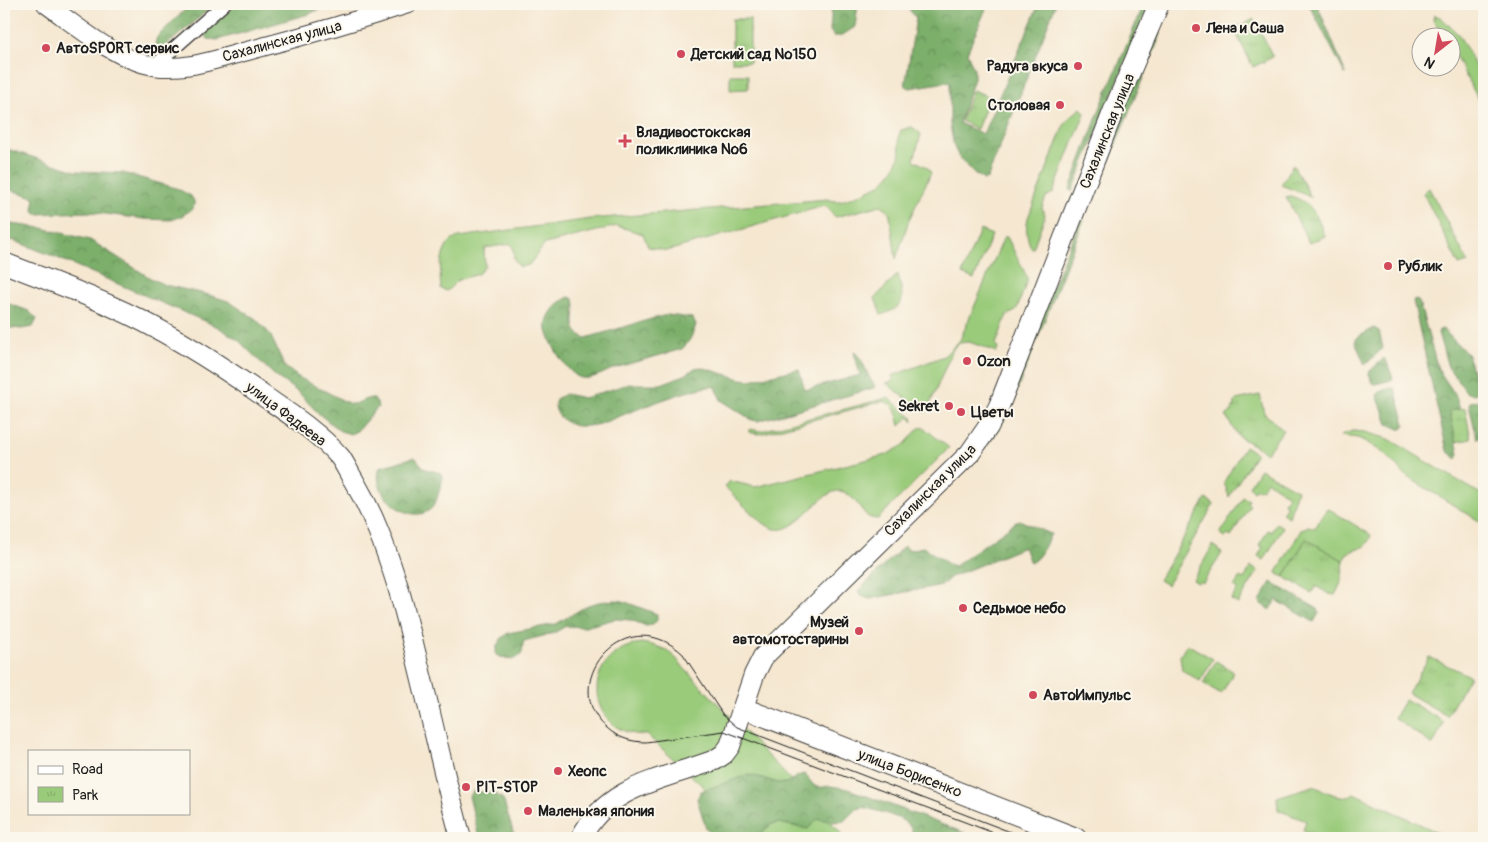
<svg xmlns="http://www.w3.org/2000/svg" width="1488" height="842" viewBox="0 0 1488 842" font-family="Pangolin,sans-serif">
	<defs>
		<pattern id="forest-crowns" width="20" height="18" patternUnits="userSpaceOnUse" patternTransform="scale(1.25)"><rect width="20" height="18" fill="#7baf6a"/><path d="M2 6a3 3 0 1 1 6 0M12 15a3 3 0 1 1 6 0" fill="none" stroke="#648e56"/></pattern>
		<pattern id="park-tufts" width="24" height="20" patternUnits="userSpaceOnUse" patternTransform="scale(1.25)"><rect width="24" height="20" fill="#9acb7a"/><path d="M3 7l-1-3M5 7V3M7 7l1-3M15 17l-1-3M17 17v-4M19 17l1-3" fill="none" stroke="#84ae69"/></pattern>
	</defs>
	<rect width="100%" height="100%" fill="#fbf7ec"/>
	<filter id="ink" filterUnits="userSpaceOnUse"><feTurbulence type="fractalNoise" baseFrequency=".02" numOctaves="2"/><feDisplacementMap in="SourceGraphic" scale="10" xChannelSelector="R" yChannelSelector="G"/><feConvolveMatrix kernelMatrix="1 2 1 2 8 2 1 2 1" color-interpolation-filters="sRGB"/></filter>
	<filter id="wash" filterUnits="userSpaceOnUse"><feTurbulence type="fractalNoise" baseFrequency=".0096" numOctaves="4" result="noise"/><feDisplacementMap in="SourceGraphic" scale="20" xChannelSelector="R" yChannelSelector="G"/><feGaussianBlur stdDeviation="1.12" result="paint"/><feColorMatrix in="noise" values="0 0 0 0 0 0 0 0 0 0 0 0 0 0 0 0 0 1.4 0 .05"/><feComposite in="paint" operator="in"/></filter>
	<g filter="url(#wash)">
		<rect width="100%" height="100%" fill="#f5e7d0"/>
		<g fill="#9acb7a" stroke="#5b744b">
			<polygon points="1434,15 1440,17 1459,35 1484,83 1484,110 1451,48 1450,38 1444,37 1433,20"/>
			<path d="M1081 108 1085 113 1053 193 1046 197 1042 208 1045 216 1033 248H1031C1027 238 1025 228 1028 218L1063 127 1070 117Z"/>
			<path d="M912 127 921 134 914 160 927 167 931 173 909 220 896 259 890 215 887 209 881 205 836 217C831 214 830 208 824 206L667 251 648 247 643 234 617 226 545 244 529 265 520 267C510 259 516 252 511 244L485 248 484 251 485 266 478 274 458 280 447 291 441 289C439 272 440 242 459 237L591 219 828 199C831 200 836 202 839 201 846 201 877 187 882 183 890 176 896 166 899 157 902 147 896 140 901 130Z"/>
			<polygon points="980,230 992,235 974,279 962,274"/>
			<polygon points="1004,237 1007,237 1027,277 1027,281 1016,311 1007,315 996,344 998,349 997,352 969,342 959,343 953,349 928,409 926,412 922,411 886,383 894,381 892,376 944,356 960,340"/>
			<path d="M887 398 891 400 912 417 913 422 908 417 900 426C897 415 896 404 883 401L760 434 752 433 748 431 750 429 760 431Z"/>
			<path d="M923 427 949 448 878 519 871 518 867 516C861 509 854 498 846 493 824 480 800 535 775 529 761 526 736 497 725 487L730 481 755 487 886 455 904 445 919 428Z"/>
			<polygon points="1353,431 1365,432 1389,439 1484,496 1484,524 1406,476 1385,454 1368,443 1358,438 1341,436 1343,434"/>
			<polygon points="1260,469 1297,490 1289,517 1282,513 1287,505 1284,503 1288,495 1267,481 1262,489 1261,488 1259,490 1256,488 1254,491 1249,486"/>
			<polygon points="1243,497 1249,500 1247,503 1250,505 1231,537 1228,535 1226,537 1220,534"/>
			<path d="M1329 509 1371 535C1366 551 1358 547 1346 554L1344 561 1306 539 1284 577 1278 574 1277 572 1301 530 1308 526 1315 528 1326 510Z"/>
			<polygon points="1276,523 1283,527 1264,560 1258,556 1263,547 1259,545 1268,530 1271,532"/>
			<polygon points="1213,545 1219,549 1218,551 1222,553 1203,583 1200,581 1198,583 1193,580"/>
			<polygon points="1251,567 1258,571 1238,604 1231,600 1238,589 1234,587 1240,577 1244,579"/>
			<path d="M641 643C660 645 673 652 684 668L846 838H759L647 735C585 736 578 653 641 643Z"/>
			<polygon points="1187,644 1213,659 1200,681 1182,670 1180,656"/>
			<polygon points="1405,699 1444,722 1433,745 1394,718"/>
			<polygon points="1313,786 1340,797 1348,797 1354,793 1441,834 1455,838 1324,838 1303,830 1306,821 1278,810 1277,797"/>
		</g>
		<g fill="url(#forest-crowns)" stroke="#4c6643">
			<polygon points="191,4 215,4 168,44 161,48 158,47 155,44 157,37"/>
			<polygon points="236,4 326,4 322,8 309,14 217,40 208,39 205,36 207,28"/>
			<polygon points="832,4 858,4 855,27 841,36 834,36 830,31"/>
			<polygon points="905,4 988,4 967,53 974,69 974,79 959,123 983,134 1039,4 1056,4 987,179 984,180 975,174 959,157 954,147 950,125 950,83 947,82 910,88 905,86 916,18"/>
			<polygon points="1144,4 1150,4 1072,192 1070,189 1101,106"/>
			<polygon points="1309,4 1317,4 1346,74 1345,74"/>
			<polygon points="1158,29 1160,30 1161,34 1102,178 1100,179 1097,178 1121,113"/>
			<polygon points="4,148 76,171 123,173 176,188 191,196 194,201 194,205 191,210 180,217 171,220 144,219 90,212 36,214 33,209 35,199 34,197 4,188"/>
			<polygon points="1081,218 1084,220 1009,411 998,431 984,449"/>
			<path d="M4 223 42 228 90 240 152 279 165 285 209 295 228 301 256 319 270 334 285 367 298 377 350 404C358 405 363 398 373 398L377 403 378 407 356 432 351 434 340 431 319 414 298 392 275 376 237 339 218 327 53 256 4 237Z"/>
			<path d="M569 297 574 299C578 314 566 330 586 338L658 317 668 315 692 318 696 324C694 333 689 343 682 349 659 356 637 361 615 368 605 372 592 380 582 378 569 377 549 342 547 330 544 316 558 302 569 297Z"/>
			<polygon points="1417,300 1419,302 1438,369 1456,396 1460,409 1450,412 1459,454 1457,459 1447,451 1413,301"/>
			<polygon points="4,302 29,311 37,319 33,327 21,329 4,327"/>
			<polygon points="1374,328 1379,331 1383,348 1365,365 1355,341 1358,337"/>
			<polygon points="1443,329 1468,355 1477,392 1475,394 1467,393 1448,367 1438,333 1439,330"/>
			<path d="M854 352C864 358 866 376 875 386L874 388 758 421 752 420 721 400 716 387C699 383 621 416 600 424 594 425 586 427 579 426 566 426 551 413 556 399L565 394 584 398 628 384H661L685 375 695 368 701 367 741 379 750 380 799 369 805 390 860 375Z"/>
			<polygon points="1384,358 1386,360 1393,378 1392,380 1375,384 1373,383 1369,374 1369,372"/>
			<polygon points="1391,388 1395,389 1396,392 1405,424 1402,429 1399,429 1388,424 1377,395 1381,391"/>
			<polygon points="1477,401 1480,403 1484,436 1477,438 1469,405 1470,402"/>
			<path d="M415 457 425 469 441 473C444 481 440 487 438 495 428 538 367 500 380 467Z"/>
			<path d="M1019 520 1051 534C1045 545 1041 558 1030 563L1024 547 951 577 942 585 870 599 861 596 858 591 904 546 909 550 923 547 953 567Z"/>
			<polygon points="1271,582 1318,609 1319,613 1314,622 1276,600 1270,610 1261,604 1260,601"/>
			<path d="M615 600 623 601 657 614V620L653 625 646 626 631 620 615 619 585 627 566 626 554 633 524 641C522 645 523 649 522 653 517 662 504 659 496 655 495 646 501 637 508 633L556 624 588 605 599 602Z"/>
			<path d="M804 774C809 777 810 783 815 786 821 789 825 786 830 786 837 787 844 788 851 790L978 838H912C912 834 913 830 910 827 903 816 875 811 863 807L855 810 844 821 832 822 821 819H818L808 829 778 823 772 824 755 838C741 838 715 841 706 828L697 799 701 791 748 775C760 775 776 785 785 783 791 782 794 776 804 774Z"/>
			<polygon points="473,791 494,793 503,799 515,838 479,838 469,796"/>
		</g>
		<g fill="url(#park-tufts)" stroke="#5b744b">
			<rect x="732" y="19" width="18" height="43"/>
			<polygon points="1254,19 1273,57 1253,67 1234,29"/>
			<polygon points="730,75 748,75 748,89 730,90"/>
			<polygon points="973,90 990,97 977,129 961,121"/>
			<polygon points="1293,165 1311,197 1281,185"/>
			<polygon points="1429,188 1468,262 1459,265 1423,193"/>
			<path d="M1290 196C1314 203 1316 215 1325 236L1309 243 1286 197Z"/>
			<path d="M898 274C903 299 908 306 881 315L875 298Z"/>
			<polygon points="1260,395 1264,413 1283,430 1267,453 1238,436 1226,416 1231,412 1236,400"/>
			<polygon points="1465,408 1471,439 1456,442 1450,411"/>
			<polygon points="1245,446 1256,453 1229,497 1224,482"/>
			<polygon points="1206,499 1214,504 1167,585 1159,580"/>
			<polygon points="1306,539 1344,561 1341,583 1335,595 1329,594 1316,586 1312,593 1284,577"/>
			<polygon points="1429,657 1470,676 1447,716 1408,693"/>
			<polygon points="1216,661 1234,672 1221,694 1203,683"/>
		</g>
	</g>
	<g filter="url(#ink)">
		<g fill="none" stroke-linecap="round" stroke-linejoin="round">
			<g stroke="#3d3a37" stroke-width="15">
				<polyline id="street" points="154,66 224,4"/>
			</g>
			<g stroke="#3d3a37" stroke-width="20">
				<path id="secondary" d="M46 4C77 26 116 60 154 66 187 71 220 58 251 50 304 36 356 21 408 4"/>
			</g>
			<g stroke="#3d3a37" stroke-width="22">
				<g id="primary">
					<path d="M4 263C40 277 76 290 111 306 166 330 217 363 265 397 291 415 319 433 340 457 345 464 349 473 354 481 374 515 386 549 398 587 422 670 438 755 461 838"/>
					<polyline points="743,708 1076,838"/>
					<path d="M581 838C607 785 665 779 715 760L724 754 730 746 754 675 763 657 970 453 988 427 999 406 1113 112 1159 4"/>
				</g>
			</g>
			<use href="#street" stroke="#fff" stroke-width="12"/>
			<use href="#secondary" stroke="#fff" stroke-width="18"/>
			<use href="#primary" stroke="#fff" stroke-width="20"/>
			<path stroke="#1c1c1c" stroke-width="1" d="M1007 838 724 731 646 742C631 742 618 738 607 728 556 685 624 599 683 654L723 715 737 727 1026 838"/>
		</g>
	</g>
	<g fill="#d1495b" stroke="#fbf7ec" stroke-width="2">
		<circle cx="1196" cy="28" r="5"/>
		<circle cx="46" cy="48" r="5"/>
		<circle cx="681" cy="54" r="5"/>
		<circle cx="1078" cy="66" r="5"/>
		<circle cx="1060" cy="105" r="5"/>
		<path d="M622.5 133.5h5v5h5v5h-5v5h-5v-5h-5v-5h5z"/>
		<circle cx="1388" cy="266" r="5"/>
		<circle cx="967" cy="361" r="5"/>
		<circle cx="949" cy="406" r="5"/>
		<circle cx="961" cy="412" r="5"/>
		<circle cx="963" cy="608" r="5"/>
		<circle cx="859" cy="631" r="5"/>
		<circle cx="1033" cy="695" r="5"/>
		<circle cx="558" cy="771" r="5"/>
		<circle cx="466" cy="787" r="5"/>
		<circle cx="528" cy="811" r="5"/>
	</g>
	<g text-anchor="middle" stroke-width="4" stroke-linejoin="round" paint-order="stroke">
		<g font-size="15" font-weight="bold" fill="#1c1c1c" stroke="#fbf7ec" text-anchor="start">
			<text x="1206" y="33">Лена и Саша</text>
			<text x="56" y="53">АвтоSPORT сервис</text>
			<text x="691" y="59">Детский сад №150</text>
			<text x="1068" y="71" text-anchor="end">Радуга вкуса</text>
			<text x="1050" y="110" text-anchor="end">Столовая</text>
			<text x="636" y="137">Владивостокская<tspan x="636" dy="17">поликлиника №6</tspan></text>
			<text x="1398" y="271">Рублик</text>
			<text x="977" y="366">Ozon</text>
			<text x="939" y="411" text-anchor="end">Sekret</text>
			<text x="971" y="417">Цветы</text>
			<text x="973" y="613">Седьмое небо</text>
			<text x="849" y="627" text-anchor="end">Музей<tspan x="849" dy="17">автомотостарины</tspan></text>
			<text x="1043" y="700">АвтоИмпульс</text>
			<text x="568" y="776">Хеопс</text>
			<text x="476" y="792">PIT-STOP</text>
			<text x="538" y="816">Маленькая япония</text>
		</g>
		<g font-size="15" fill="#1c1c1c" stroke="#fbf7ec">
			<text transform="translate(282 41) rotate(-15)" y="5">Сахалинская улица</text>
			<text transform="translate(1107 131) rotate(-68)" y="5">Сахалинская улица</text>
			<text transform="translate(286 414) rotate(37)" y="5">улица Фадеева</text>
			<text transform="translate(930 490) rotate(-45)" y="5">Сахалинская улица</text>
			<text transform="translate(910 773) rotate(21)" y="5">улица Борисенко</text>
		</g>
	</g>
	<rect width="1488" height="842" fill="none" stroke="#fbf7ec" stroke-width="20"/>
	<rect x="28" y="750" width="162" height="65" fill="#fbf7ec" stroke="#a29f99"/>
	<rect x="38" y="766" width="25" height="8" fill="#ffffff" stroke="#a29f99"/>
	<text x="72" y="774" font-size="15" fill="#1c1c1c">Road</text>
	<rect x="38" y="787" width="25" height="15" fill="url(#park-tufts)" stroke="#a29f99"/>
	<text x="72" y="800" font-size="15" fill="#1c1c1c">Park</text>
	<g transform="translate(1436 52) rotate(211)"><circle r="24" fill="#fbf7ec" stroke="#a29f99"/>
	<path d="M0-4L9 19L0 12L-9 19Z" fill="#d1495b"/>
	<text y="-8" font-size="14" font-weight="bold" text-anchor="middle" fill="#1c1c1c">N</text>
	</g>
</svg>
